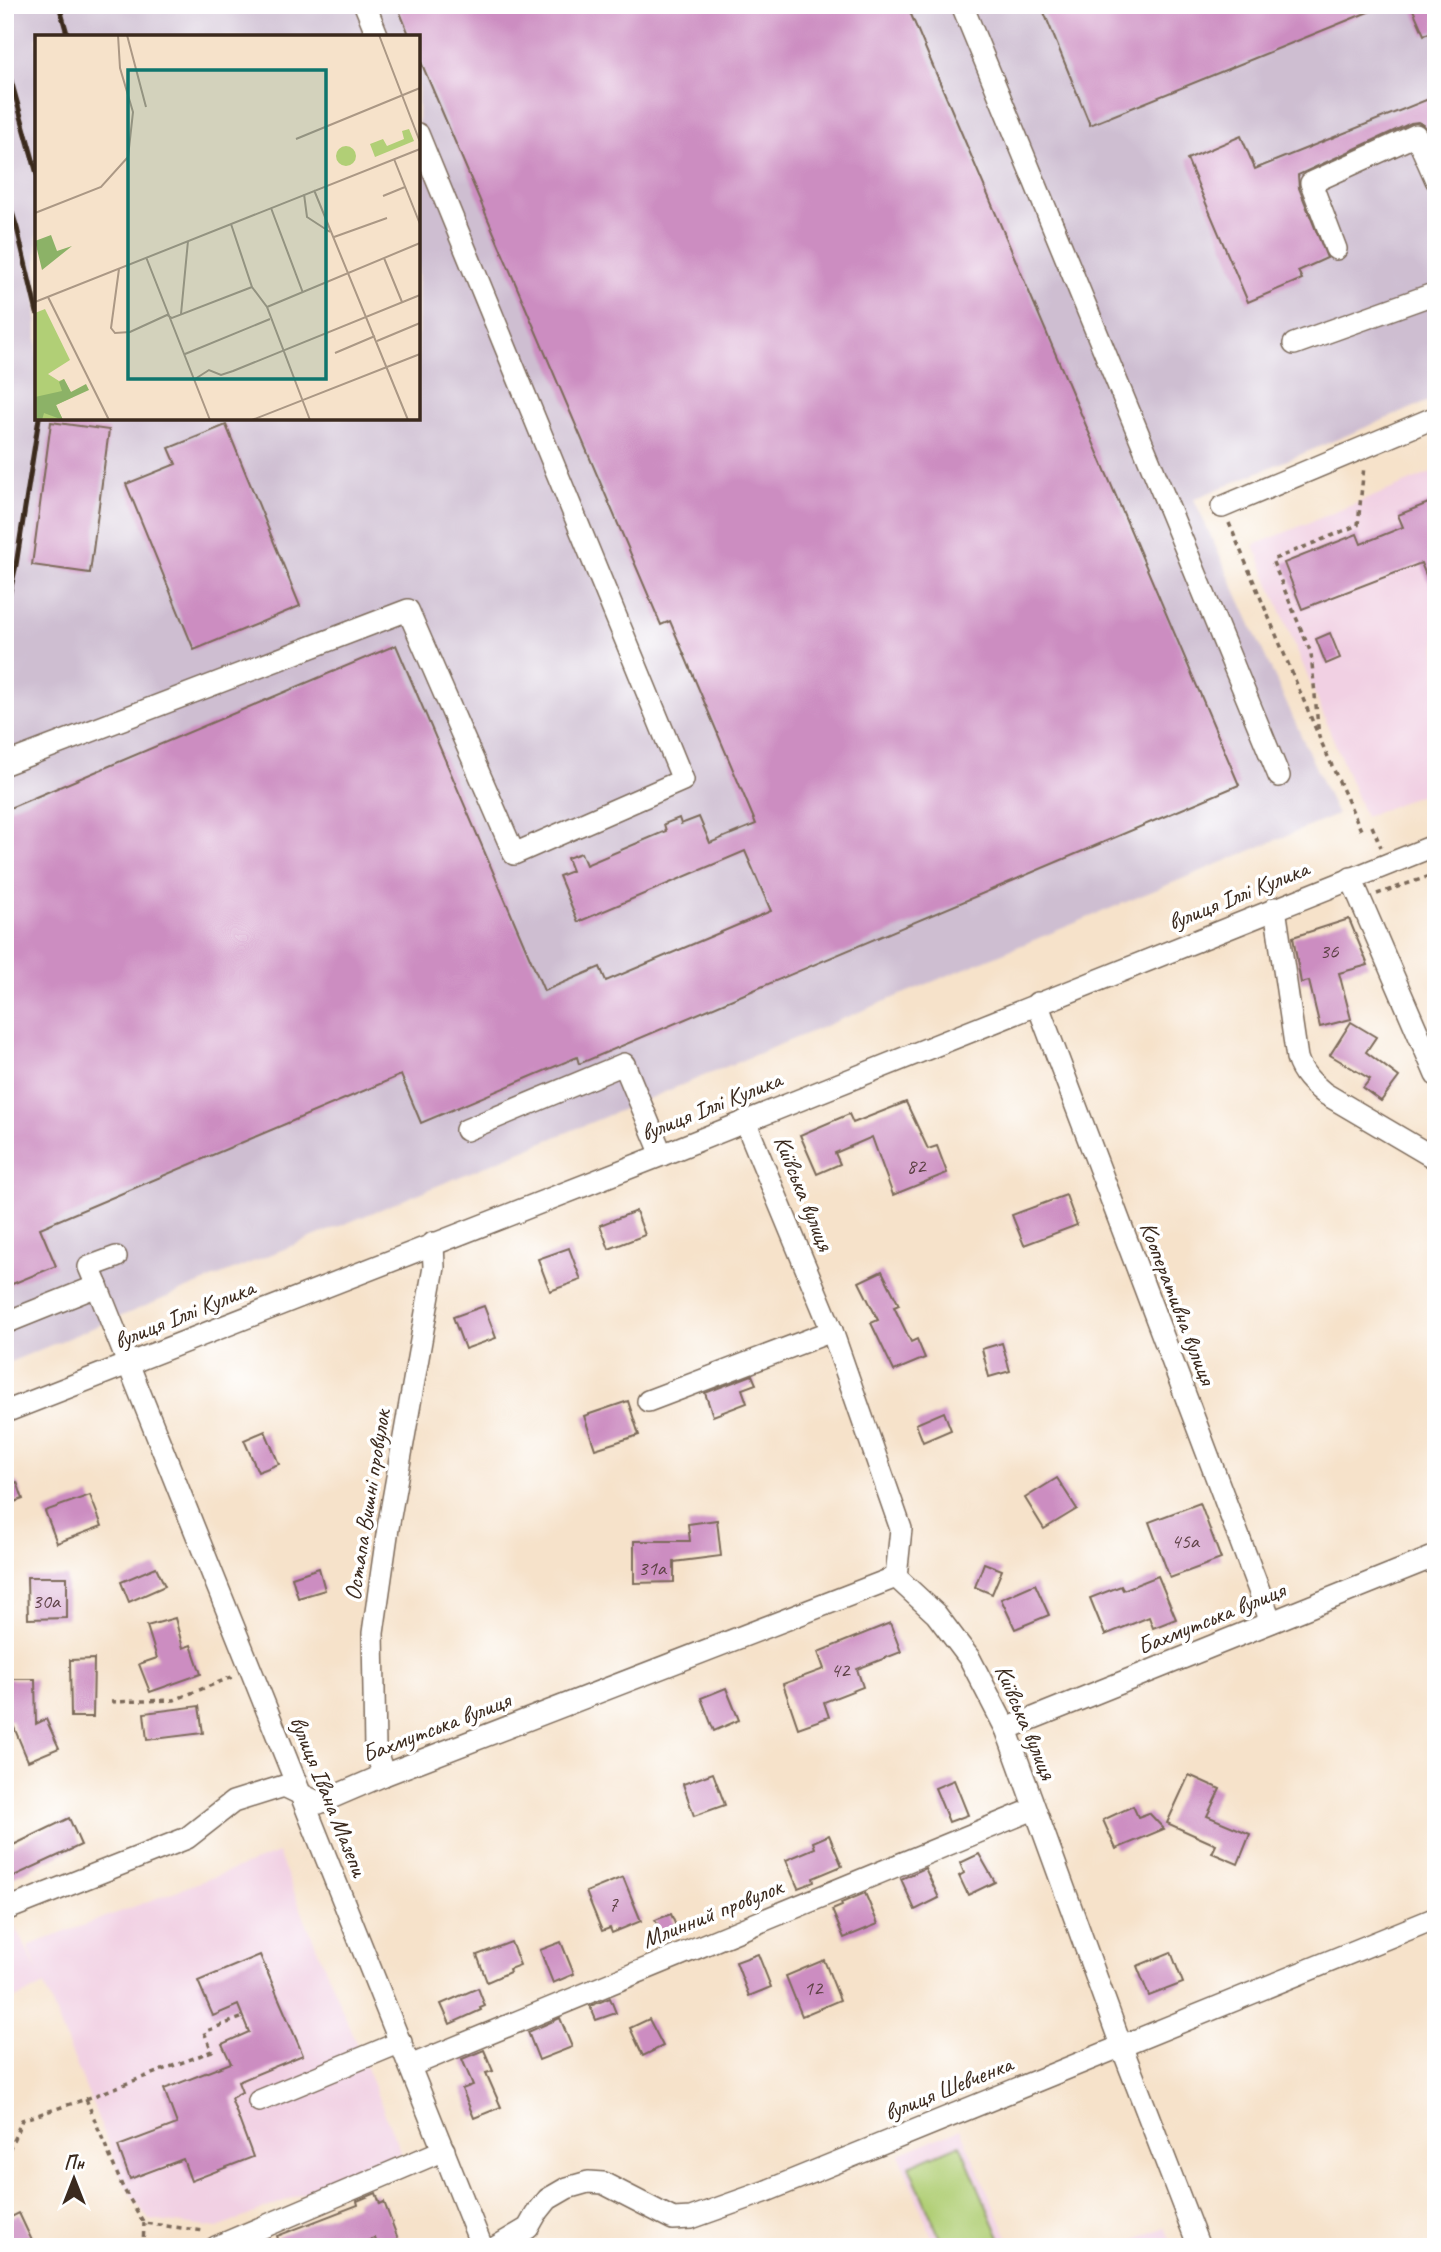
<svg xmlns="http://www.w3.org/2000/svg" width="1441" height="2252" viewBox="0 0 1441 2252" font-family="Caveat,sans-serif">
	<rect width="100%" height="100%" fill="#fff"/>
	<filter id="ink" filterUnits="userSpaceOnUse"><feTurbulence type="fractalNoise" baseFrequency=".0143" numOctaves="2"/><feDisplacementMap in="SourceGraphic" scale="14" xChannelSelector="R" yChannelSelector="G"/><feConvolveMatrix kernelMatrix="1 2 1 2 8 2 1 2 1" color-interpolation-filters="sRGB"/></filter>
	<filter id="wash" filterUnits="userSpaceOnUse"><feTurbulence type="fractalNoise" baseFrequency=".00686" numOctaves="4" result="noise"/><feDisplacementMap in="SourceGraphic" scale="28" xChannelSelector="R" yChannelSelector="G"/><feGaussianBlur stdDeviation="1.57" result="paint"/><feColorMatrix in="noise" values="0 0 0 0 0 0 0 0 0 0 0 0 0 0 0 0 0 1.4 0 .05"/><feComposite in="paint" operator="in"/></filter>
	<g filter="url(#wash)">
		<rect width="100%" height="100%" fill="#f6e2ca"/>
		<g fill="#f1d0e3">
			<polygon points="1431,473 1436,483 1436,788 1365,817 1254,545"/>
			<polygon points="278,1853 401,2153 218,2228 149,2220 125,2185 44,1985 5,2004 5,1917 10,1916 38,1972 28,1946"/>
			<polygon points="960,2129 1012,2247 936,2247 899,2154"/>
			<polygon points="1165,2227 1173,2247 1117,2247"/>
		</g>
		<path fill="#cebed1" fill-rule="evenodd" d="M5 5H1436V398L1194 499 1337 815 5 1364ZM37 37H418V418H37Z"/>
		<polygon fill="#b1cf76" stroke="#767c4a" stroke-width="2" points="960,2144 1004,2247 944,2247 909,2166"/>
		<g id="blocks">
			<g fill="#cc8dc1">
				<polygon points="397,5 907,5 1239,785 579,1064 577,1057 421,1123 401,1075 40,1228 56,1266 5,1287 5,810 396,645 544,991 600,967 606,981 771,911 745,851 578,922 559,876 572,871 567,858 581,853 586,865 666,831 664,824 679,818 681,824 699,817 710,843 756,824 670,621 661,625 418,55 418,37 410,37"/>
				<polygon points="1041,5 1383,5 1383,6 1090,125"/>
				<polygon points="1411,5 1436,5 1436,30 1424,35"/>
				<polygon points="1431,98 1436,111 1436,147 1424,125 1418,122 1411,123 1298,175 1299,188 1327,258 1298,271 1302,279 1248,302 1187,159 1241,136 1255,169"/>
				<polygon points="51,422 109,430 90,573 32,565"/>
				<polygon points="226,425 300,606 194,650 126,484 176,464 169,448"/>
				<polygon points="1436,500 1436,599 1421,563 1302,609 1284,563 1357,534 1361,544 1403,527 1398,515"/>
				<polygon points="1330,633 1340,658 1326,664 1316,639"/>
				<polygon points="1349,919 1368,965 1339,973 1351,1019 1320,1027 1309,981 1301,983 1293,937"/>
				<polygon points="1351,1022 1376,1037 1366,1052 1399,1077 1381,1101 1363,1088 1370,1079 1330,1055"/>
				<polygon points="906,1102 928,1149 937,1146 947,1173 893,1195 872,1137 835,1153 840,1164 817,1174 800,1135 849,1114 853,1123"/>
				<polygon points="1066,1195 1077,1225 1024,1245 1012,1215"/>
				<polygon points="636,1211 645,1235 609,1249 600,1225"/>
				<polygon points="569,1248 581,1280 550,1291 538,1259"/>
				<polygon points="882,1271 899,1305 894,1307 911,1342 917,1339 925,1358 894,1371 871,1323 878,1320 859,1282"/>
				<polygon points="484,1306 496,1338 465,1349 453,1317"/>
				<polygon points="1002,1343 1010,1371 989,1377 982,1349"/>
				<polygon points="752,1375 756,1384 742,1389 747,1403 713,1416 705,1393"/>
				<polygon points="628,1401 639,1435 595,1449 584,1416"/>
				<polygon points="944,1412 951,1430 923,1442 916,1424"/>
				<polygon points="265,1431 279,1464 258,1472 244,1440"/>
				<polygon points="1057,1478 1077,1509 1044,1529 1025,1498"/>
				<polygon points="17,1482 23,1499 5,1505 5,1486"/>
				<polygon points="90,1495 102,1526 57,1543 45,1511"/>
				<polygon points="1200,1503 1221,1559 1170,1578 1149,1522"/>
				<polygon points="717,1520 721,1556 674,1562 674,1582 634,1583 634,1541 690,1541 688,1524"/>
				<polygon points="984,1563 1002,1570 992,1594 975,1587"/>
				<polygon points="156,1567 165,1586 129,1602 121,1582"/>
				<polygon points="319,1568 325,1590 298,1598 292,1577"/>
				<polygon points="1158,1576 1176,1619 1153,1628 1149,1617 1105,1635 1090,1598 1121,1586 1123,1590"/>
				<polygon points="27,1577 67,1577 67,1618 28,1619"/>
				<polygon points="1035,1584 1049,1615 1015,1629 1001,1599"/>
				<polygon points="175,1618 183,1648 191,1645 201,1674 150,1692 139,1664 157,1658 147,1626"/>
				<polygon points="890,1623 901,1652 857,1669 863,1687 824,1702 829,1717 798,1728 783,1684 824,1669 818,1652"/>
				<polygon points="94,1659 93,1717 71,1717 70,1660"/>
				<polygon points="5,1679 35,1679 36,1724 46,1719 59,1748 28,1761 11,1720 5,1721"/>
				<polygon points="726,1688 739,1720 714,1731 701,1698"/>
				<polygon points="199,1706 203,1733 147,1740 144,1713"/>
				<polygon points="713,1773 725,1805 694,1816 683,1784"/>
				<polygon points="1189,1775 1220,1789 1207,1816 1250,1834 1238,1864 1212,1853 1216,1845 1167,1823"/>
				<polygon points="954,1780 968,1815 949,1822 935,1788"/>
				<polygon points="1133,1806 1138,1817 1149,1813 1164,1829 1116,1849 1103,1820"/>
				<polygon points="69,1818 81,1845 12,1877 5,1863 5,1849"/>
				<polygon points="829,1835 842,1866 813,1878 814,1882 798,1888 786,1860 815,1848 813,1842"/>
				<polygon points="979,1854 995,1882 968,1895 959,1876 964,1873 960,1863"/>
				<polygon points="925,1868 939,1898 915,1910 901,1879"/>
				<polygon points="623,1877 641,1921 612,1933 610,1928 602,1931 586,1892"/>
				<polygon points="865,1893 878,1924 844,1938 832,1910 842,1906 841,1903"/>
				<polygon points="671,1914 679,1933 664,1940 655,1920"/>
				<polygon points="511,1942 520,1965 509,1969 510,1972 487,1982 477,1955"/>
				<polygon points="561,1942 574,1974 553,1983 540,1950"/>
				<polygon points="1171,1952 1183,1983 1149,1996 1137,1966"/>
				<polygon points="758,1954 771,1987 749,1996 736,1962"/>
				<polygon points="260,1955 303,2055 238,2082 242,2092 231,2098 253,2157 191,2181 183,2159 130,2179 118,2146 177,2124 164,2089 231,2063 222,2044 249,2032 238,2005 213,2016 198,1981"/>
				<polygon points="824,1960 840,2000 802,2016 786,1976"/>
				<polygon points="478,1988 485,2006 480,2008 481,2010 450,2024 441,2004"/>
				<polygon points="610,1998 616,2013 596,2020 590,2006"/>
				<polygon points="560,2018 572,2047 539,2060 528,2032"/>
				<polygon points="649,2019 663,2046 643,2056 630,2028"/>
				<polygon points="484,2050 493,2071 486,2073 501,2107 474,2118 462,2089 473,2085 462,2059"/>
				<polygon points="376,2193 380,2204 384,2202 401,2247 378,2247 375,2238 352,2247 281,2247 277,2236 358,2205 357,2201"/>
				<polygon points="19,2213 35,2247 5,2247 5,2220"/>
			</g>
		</g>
	</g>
	<g filter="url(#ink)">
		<use href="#blocks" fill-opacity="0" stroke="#7c6a5a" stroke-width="2"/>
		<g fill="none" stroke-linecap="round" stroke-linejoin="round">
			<g stroke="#7c6a5a" stroke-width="24">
				<g id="minor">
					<polyline points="365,5 378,37"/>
					<polyline points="962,5 1279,776"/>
					<polyline points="1336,249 1311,183 1416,135 1436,180"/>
					<polyline points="1294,344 1436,293"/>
					<polyline points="1222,507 1436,417"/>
					<polyline points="5,764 408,610 514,854 683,780 418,134"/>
					<polyline points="1351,878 1436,1075"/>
					<path d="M1275 908 1297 1058C1302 1074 1312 1083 1324 1093L1436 1159"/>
					<polyline points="1037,1003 1271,1622"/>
					<polyline points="745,1121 832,1331 901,1529 896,1577 936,1614 970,1659 1006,1729 1121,2045 1199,2247"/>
					<polyline points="466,1130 624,1064 662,1155"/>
					<polyline points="97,1286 89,1267 116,1257"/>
					<polyline points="5,1323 97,1286 482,2247"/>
					<polyline points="648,1401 832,1331"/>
					<polyline points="5,1412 662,1155 1436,845"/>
					<polyline points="1006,1729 1436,1556"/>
					<polyline points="384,1775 375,1749 373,1633 388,1528 434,1267 433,1243"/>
					<polyline points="5,1910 187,1838 233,1802 284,1786 319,1803 384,1775 896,1577"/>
					<polyline points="410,2066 1034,1809"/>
					<polyline points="259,2101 401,2042"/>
					<polyline points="216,2247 444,2150"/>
					<polyline points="496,2247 528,2228 536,2214 548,2199 567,2188 588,2182 603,2183 673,2219 691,2218 764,2192 1436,1918"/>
				</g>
			</g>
			<g stroke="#7c6a5a" stroke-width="3.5" stroke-dasharray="5 5" stroke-linecap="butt">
				<polyline points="1229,523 1317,732"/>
				<polyline points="1372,826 1381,847"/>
				<polyline points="1361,830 1319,737 1311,653 1272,560 1358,525 1364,466"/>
				<polyline points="1377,894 1436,874"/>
				<polyline points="111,1702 174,1700 232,1677"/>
				<polyline points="86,2099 123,2188 144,2223 204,2231"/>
				<polyline points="5,2159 22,2120 86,2099 212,2051 204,2032 243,2017"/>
				<polyline points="143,2247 144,2223"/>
			</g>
			<use href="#minor" stroke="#fff" stroke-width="21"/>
			<g stroke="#3b2a1e" stroke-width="5">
				<polyline points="59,5 68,37"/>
				<polyline points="5,59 37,174"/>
				<polyline points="5,190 17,228 37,313"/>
				<polyline points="5,614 16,565 39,418"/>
			</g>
		</g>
	</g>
	<g text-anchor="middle" stroke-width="7" stroke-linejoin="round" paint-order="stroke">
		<g font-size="21" fill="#5f4347">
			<text x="1329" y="958">36</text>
			<text x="916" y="1173">82</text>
			<text x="1185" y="1548">45а</text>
			<text x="652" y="1575">31а</text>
			<text x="46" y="1608">30а</text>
			<text x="840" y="1677">42</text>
			<text x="613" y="1911">7</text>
			<text x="813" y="1995">12</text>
		</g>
		<g font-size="24" fill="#3b2a1e" stroke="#fff">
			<text transform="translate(1238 895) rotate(-22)" y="8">вулиця Іллі Кулика</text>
			<text transform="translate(711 1106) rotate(-22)" y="8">вулиця Іллі Кулика</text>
			<text transform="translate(804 1193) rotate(68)" y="8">Київська вулиця</text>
			<text transform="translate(1178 1303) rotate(69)" y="8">Кооперативна вулиця</text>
			<text transform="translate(184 1314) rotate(-22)" y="8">вулиця Іллі Кулика</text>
			<text transform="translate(367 1505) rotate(-81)" y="8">Остапа Вишні провулок</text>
			<text transform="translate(1211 1618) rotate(-22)" y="8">Бахмутська вулиця</text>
			<text transform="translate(1026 1722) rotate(67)" y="8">Київська вулиця</text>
			<text transform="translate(436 1727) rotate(-21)" y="8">Бахмутська вулиця</text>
			<text transform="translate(329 1796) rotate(68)" y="8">вулиця Івана Мазепи</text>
			<text transform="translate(712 1913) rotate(-22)" y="8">Млинний провулок</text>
			<text transform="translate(948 2088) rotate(-22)" y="8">вулиця Шевченка</text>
		</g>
	</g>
	<g transform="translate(35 35)">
		<rect width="385" height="385" fill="#f6e2ca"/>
		<path d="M374 94 379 106 340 122 335 109 348 104 352 111 369 104 367 96ZM301 121a10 10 0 1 1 20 0a10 10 0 1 1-20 0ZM10 274 35 325 13 339 24 346 29 344 38 362 21 370 28 385H0V278Z" fill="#b1cf76"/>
		<path d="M16 200 22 216 37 211 7 235 0 206ZM29 344 36 357 51 349 54 355 21 370 28 385 9 378 7 385H0V362L27 356 24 347Z" fill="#8cb267"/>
		<path fill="none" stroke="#ab9885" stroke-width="2" d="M92 0 111 72M344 0 385 107M261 104 385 53M359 124 385 189M279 155 373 385M269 159 272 182 295 197M348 161 370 152M236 173 268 258M0 178 66 152 93 122 98 77 85 33 83 0M196 189 217 252 232 272 275 385M299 202 352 183M111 222 175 385M349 223 367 267M84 234 76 293 80 298 95 297 132 280 137 283 217 252M13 262 74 385M0 267 385 114M232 272 385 208M146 279 153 206M342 306 385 288M300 318 340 301M150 319 235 284M160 344 174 335 186 340 198 336 385 260M217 385 385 319"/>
		<path fill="#0f766e" fill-opacity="0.15" stroke="#0f766e" stroke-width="3.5" d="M93 35H291V344H93Z"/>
		<rect width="385" height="385" fill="none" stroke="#3b2a1e" stroke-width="3.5"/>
	</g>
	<rect width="1441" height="2252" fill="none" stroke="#fff" stroke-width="28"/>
	<g transform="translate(74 2179)" stroke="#ffffff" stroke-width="5" paint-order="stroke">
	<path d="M0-5L12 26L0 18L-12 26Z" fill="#3b2a1e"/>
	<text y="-10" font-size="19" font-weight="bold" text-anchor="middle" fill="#3b2a1e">Пн</text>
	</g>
</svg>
